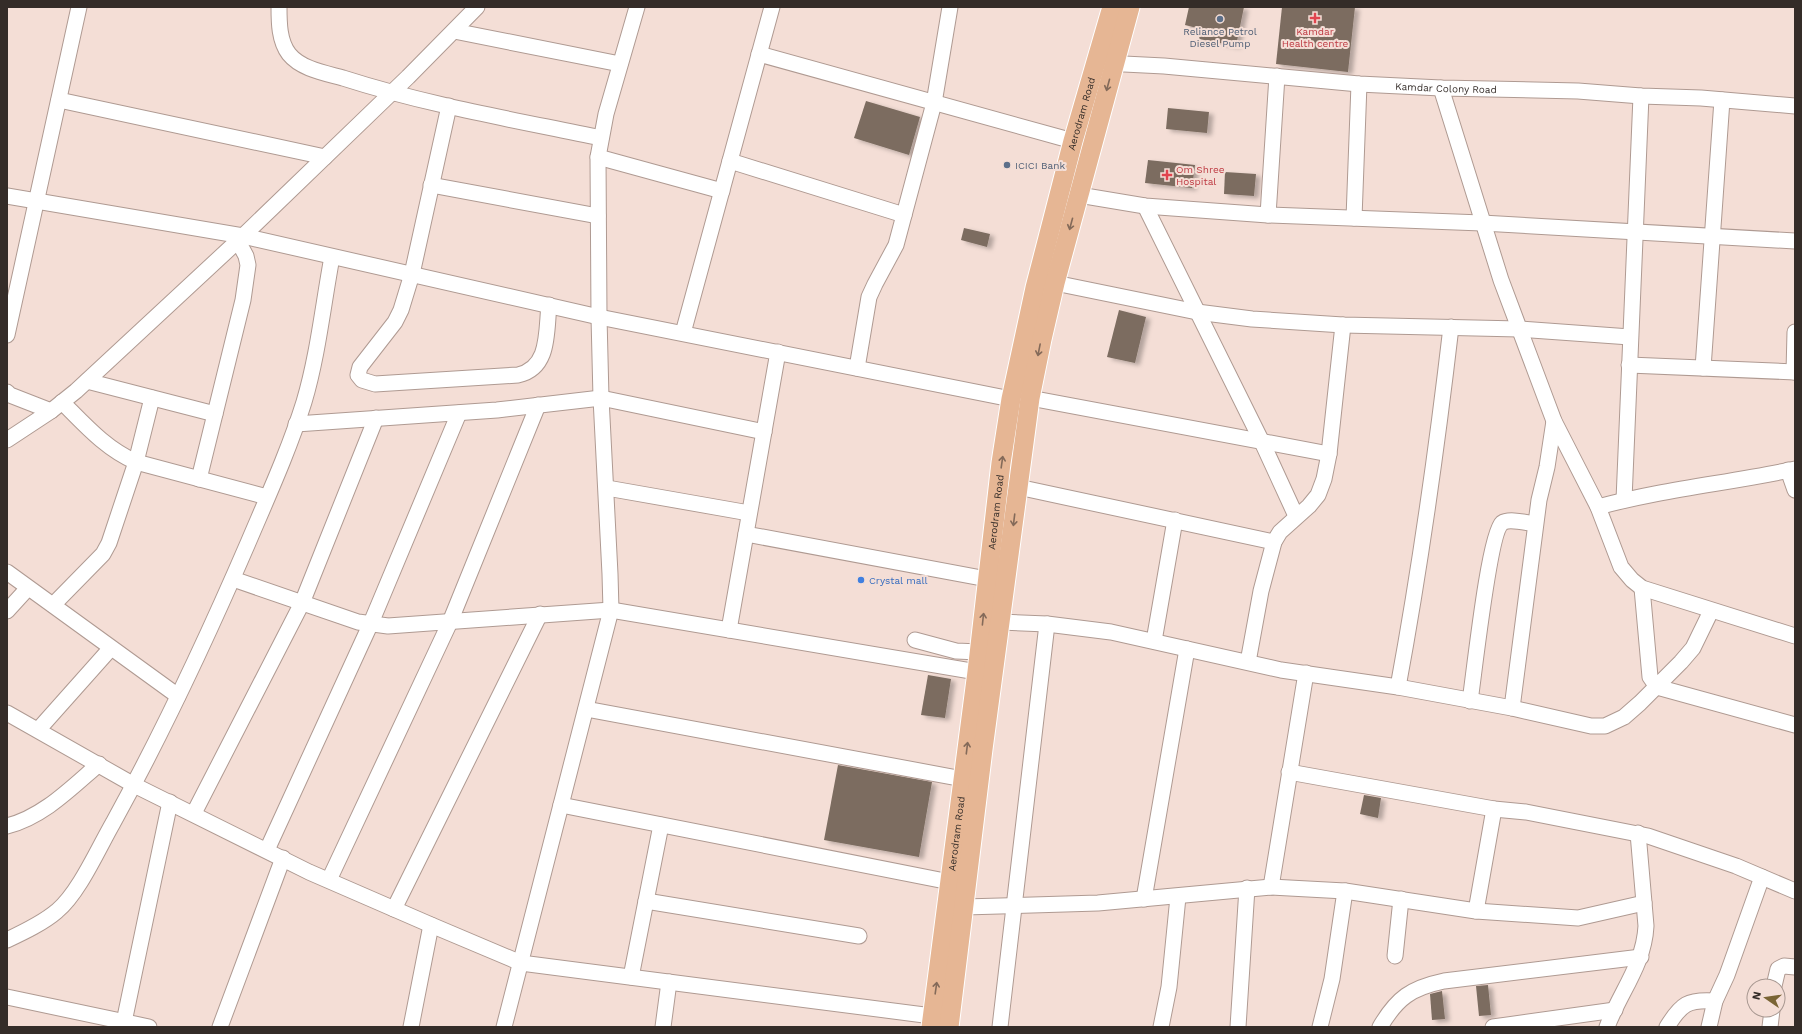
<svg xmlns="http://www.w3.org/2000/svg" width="1802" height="1034" viewBox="0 0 1802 1034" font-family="'Work Sans',sans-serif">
	<defs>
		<filter id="shadow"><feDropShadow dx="4.5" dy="2.5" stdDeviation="2" flood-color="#0004"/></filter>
	</defs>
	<rect width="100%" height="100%" fill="#f4ded6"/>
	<g fill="#7b6c60" filter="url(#shadow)">
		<polygon points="1189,7 1244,7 1236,46 1199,39 1201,29 1185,25"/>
		<polygon points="1282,7 1355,7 1348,72 1276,64"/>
		<polygon points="866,101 920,117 909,155 854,138"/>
		<polygon points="1168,108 1209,112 1207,133 1166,129"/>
		<polygon points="1148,160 1195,165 1192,188 1145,183"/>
		<polygon points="1225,172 1256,174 1254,196 1224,194"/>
		<polygon points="964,228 990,234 987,247 961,240"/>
		<polygon points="1119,310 1146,317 1135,363 1107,357"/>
		<polygon points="928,675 951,679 945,718 921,715"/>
		<polygon points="838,765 932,782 919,857 824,840"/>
		<polygon points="1364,795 1381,798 1378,818 1360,814"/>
		<polygon points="1488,985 1491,1015 1479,1016 1476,986"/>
		<polygon points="1442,991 1445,1019 1432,1020 1430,994"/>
	</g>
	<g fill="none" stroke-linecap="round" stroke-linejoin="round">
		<g stroke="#af9a92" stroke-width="17">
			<g id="minor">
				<path d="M279 7C279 22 279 41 289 54 301 69 325 73 343 78 427 105 515 120 601 138"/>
				<polyline points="454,31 620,64"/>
				<polyline points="759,54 1073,141"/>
				<path id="s1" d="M1104 63 1164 66 1359 84 1441 88 1578 91 1641 96 1701 98 1795 106"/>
				<polyline points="1441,88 1501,280 1554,421 1598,507 1621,567 1632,580 1642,588 1795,636"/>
				<polyline points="59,100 325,157"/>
				<path d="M449 106 412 274 401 310 395 322 360 367 358 375 362 380 375 384 518 375C550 368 546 332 549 305"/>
				<polyline points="598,157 722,191"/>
				<polyline points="730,161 904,215"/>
				<polyline points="431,185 598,216"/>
				<polyline points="1079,195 1145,206 1268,215 1482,223 1795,241"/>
				<polyline points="7,196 243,236 599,317 1011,399"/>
				<polyline points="1145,206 1262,442 1296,516"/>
				<polyline points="1268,215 1277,76"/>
				<polyline points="1354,218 1359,84"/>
				<polyline points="1055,283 1197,312 1252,319 1343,325 1519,329 1630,337"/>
				<polyline points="683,333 772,7"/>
				<polyline points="7,335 79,7"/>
				<polyline points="1629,365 1795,372"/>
				<polyline points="857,368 869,297 875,284 896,245 934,103 950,7"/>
				<polyline points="1703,368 1722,100"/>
				<polyline points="1794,372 1795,332"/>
				<polyline points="87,381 215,414"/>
				<polyline points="7,392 10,395 51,411"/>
				<polyline points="1030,398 1329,454"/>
				<path d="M62 402C85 425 106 449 136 462L267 497"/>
				<polyline points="296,424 497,410 601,398 764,432"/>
				<polyline points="7,440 51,411 76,391 243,236 408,77 477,7"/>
				<polyline points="1788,470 1795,490"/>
				<polyline points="199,479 243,300 248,265 246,256 238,241"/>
				<polyline points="1018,487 1274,542"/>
				<polyline points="607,488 749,513"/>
				<polyline points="1624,500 1641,96"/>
				<path d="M1598 507C1663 489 1730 483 1795 469"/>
				<polyline points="746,534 987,579"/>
				<polyline points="7,572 178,696"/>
				<polyline points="233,579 358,622 388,626 611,610 977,672"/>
				<polyline points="1642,588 1650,677 1657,687 1795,725"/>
				<polyline points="53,605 103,554 109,543 136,462 152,398"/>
				<polyline points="7,611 28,588"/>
				<polyline points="1000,622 1047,624 1111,632 1281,670 1398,687 1512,708 1591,726 1605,726 1624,717 1640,703 1681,662 1693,648 1711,611"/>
				<polyline points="729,630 778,352"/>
				<polyline points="915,640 956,651 979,652"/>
				<polyline points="1154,641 1175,520"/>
				<polyline points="1248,662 1261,591 1274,542 1280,532 1309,506 1318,495 1324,479 1329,454 1343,325"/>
				<path d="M1398 687C1420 568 1437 447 1451 327"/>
				<path d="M1470 701C1474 675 1489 534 1502 523 1509 518 1527 523 1535 524"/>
				<polyline points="1512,708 1539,500 1547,467 1554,421"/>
				<polyline points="586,709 963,779"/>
				<polyline points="7,713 134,785 309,872 431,925 521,963 932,1016"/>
				<polyline points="38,730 111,648"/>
				<polyline points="1289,772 1494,809 1526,812 1648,836 1736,866 1795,891"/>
				<polyline points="561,805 950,882"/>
				<polyline points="194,813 302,603 376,418"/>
				<path d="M7 826C43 817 71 788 99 764"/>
				<polyline points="267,850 371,623 459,413"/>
				<polyline points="329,880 450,622 538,405"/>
				<polyline points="1271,887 1306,673"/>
				<polyline points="1144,899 1187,649"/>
				<polyline points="646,901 859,936"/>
				<polyline points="964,907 1098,903 1271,887 1345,891 1476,911 1578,918 1644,903"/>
				<polyline points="394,909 540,614"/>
				<polyline points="1476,911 1494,809"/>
				<path d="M7 940C24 932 43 923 57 911 79 893 99 847 113 823 163 732 207 638 248 543 268 496 289 450 304 402 318 355 323 305 332 257"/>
				<polyline points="1395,956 1401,899"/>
				<polyline points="631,977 661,825"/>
				<polyline points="1774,986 1778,969 1784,966 1795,967"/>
				<polyline points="7,997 149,1027"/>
				<polyline points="124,1022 170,802"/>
				<polyline points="220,1027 283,858"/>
				<polyline points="411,1027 431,925"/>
				<polyline points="504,1027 611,610 610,574 601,398 599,317 598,157 606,114 637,7"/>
				<polyline points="663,1027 669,982"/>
				<polyline points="1000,1027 1047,624"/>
				<polyline points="1161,1027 1169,987 1178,897"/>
				<polyline points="1238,1027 1247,888"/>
				<polyline points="1320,1027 1332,979 1345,891"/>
				<path d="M1380 1027C1397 998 1411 988 1444 981L1641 957"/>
				<polyline points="1493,1027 1615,1010"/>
				<path d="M1607 1027C1620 992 1644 965 1646 926L1638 833"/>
				<path d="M1667 1027C1681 1004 1688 999 1715 1001"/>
				<polyline points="1709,1027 1715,1001 1727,975 1762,877"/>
				<polyline points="1770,1027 1772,1010"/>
			</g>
		</g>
		<g stroke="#fff" stroke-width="21">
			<g id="major">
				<path id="s2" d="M931 1027 977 672 1001 463 1011 399 1035 288 1073 141 1112 7"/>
				<polyline points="949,1027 983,749 1030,398 1042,339 1055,283 1130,7"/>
			</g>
		</g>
		<use href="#minor" stroke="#fff" stroke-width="15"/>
		<use href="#major" stroke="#e6b694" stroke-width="19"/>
	</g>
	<defs><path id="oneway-shaft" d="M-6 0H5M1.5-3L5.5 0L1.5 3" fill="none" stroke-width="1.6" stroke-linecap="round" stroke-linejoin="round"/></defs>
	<g stroke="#846a59">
		<use href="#oneway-shaft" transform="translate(1108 85) rotate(105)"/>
		<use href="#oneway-shaft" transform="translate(1071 224) rotate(105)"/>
		<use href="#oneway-shaft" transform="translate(1039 350) rotate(101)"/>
		<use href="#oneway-shaft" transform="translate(1002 462) rotate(-82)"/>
		<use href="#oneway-shaft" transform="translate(1014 520) rotate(97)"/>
		<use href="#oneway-shaft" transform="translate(983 619) rotate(-84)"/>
		<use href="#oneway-shaft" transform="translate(967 748) rotate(-83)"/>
		<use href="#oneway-shaft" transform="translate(936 988) rotate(-82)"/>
	</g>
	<g fill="#e0444e" stroke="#f4ded6" stroke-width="1.5">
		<path d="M1313 12h4v4h4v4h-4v4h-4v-4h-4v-4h4z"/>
		<path d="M1165 169h4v4h4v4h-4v4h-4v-4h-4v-4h4z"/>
	</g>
	<g fill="#5c6f8a" stroke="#f4ded6" stroke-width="1.5">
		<circle cx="1220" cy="19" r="4"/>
		<circle cx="1007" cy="165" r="4"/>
	</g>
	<circle fill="#3f7fe0" stroke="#f4ded6" stroke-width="1.5" cx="861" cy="580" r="4"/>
	<g text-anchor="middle" stroke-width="4" stroke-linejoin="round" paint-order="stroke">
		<g font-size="10" fill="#4e5e75" stroke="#f4ded6">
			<text x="1220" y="35">Reliance Petrol<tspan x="1220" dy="12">Diesel Pump</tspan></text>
			<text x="1015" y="169" text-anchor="start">ICICI Bank</text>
		</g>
		<g font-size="10" fill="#be3a42" stroke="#f4ded6">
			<text x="1315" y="35">Kamdar<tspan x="1315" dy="12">Health centre</tspan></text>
			<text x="1176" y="173" text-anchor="start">Om Shree<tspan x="1176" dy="12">Hospital</tspan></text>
		</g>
		<g font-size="10" fill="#342c28" stroke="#f4ded6">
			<text dy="4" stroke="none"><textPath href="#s1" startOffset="343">Kamdar Colony Road</textPath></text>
			<text dy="4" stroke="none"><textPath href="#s2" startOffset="927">Aerodram Road</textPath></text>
			<text dy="4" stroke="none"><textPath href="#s2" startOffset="519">Aerodram Road</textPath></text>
			<text dy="4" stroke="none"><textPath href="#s2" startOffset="195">Aerodram Road</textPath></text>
		</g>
		<g font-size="10" fill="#366cbe" stroke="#f4ded6" text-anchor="start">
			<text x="869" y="584">Crystal mall</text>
		</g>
	</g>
	<rect width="1802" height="1034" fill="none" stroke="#342c28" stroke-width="16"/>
	<g transform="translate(1766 998) rotate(283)"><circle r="19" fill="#f4ded6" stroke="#a79790"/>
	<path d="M0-3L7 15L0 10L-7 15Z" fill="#7a6434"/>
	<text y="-6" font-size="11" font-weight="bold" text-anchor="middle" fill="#342c28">N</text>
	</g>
</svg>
